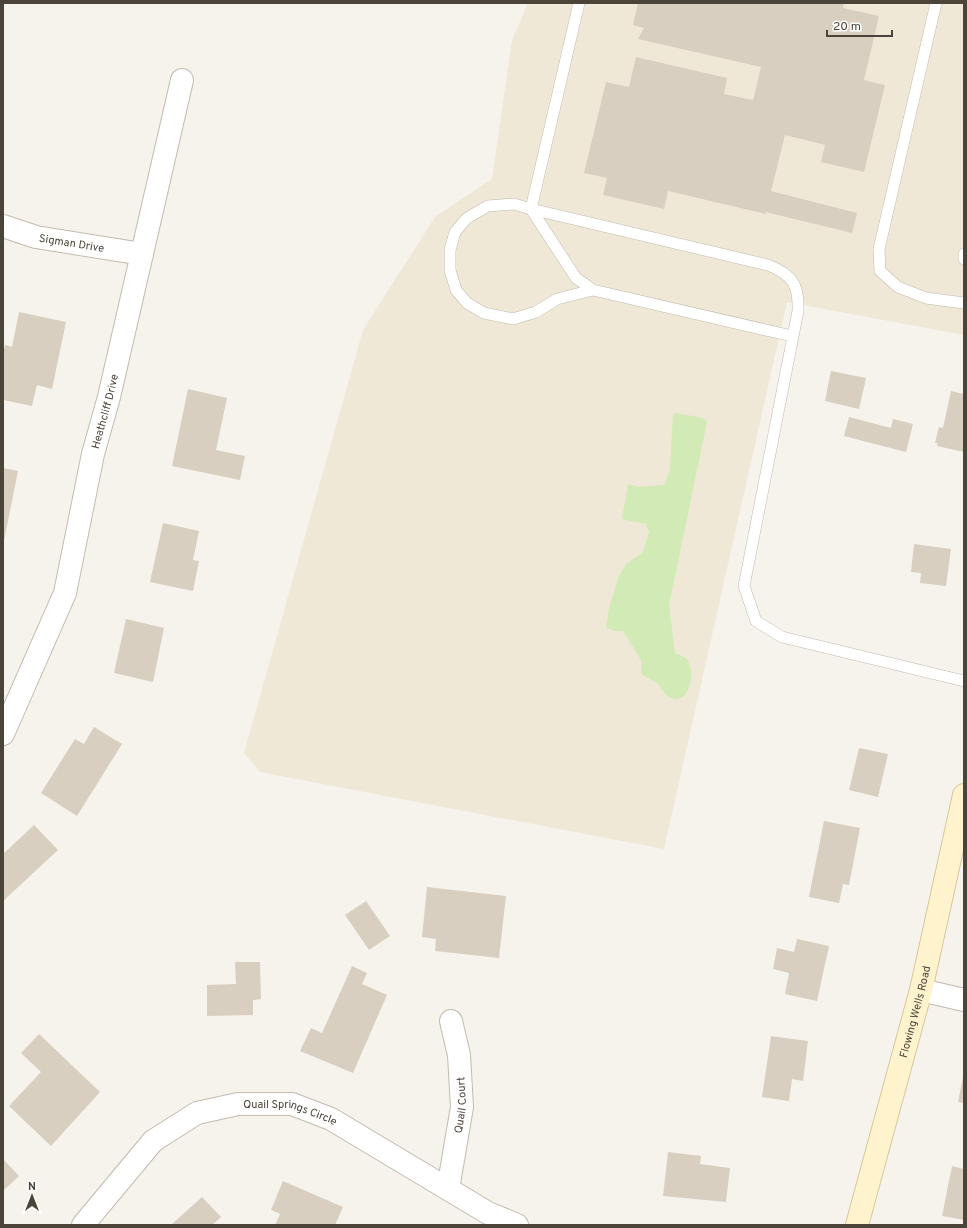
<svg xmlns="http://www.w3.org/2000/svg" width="967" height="1228" viewBox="0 0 967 1228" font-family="Overpass,sans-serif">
	<rect width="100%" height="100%" fill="#f6f3ec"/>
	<polygon fill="#efe8d6" points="528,3 964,3 964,335 787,302 664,849 260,772 244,753 363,330 435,217 492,179 512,40"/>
	<path fill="#d2eab5" d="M676 413 703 418 707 422 669 605 675 653C678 655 683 656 686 658 697 670 690 708 669 697 664 694 661 687 657 683 651 679 646 678 641 673V660L623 631H614L606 627 609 608 619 576 626 564 643 552 649 532 646 524 622 519 628 484 638 487 664 485 670 470 673 414Z"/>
	<g fill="#d8cfc1">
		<polygon points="638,3 844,3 843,8 879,16 864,80 885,85 864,172 821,162 825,145 785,135 771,191 857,213 852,233 766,212 766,214 668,191 664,209 603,195 607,178 584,173 606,82 629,87 636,57 727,78 724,94 753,100 761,67 638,39 644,28 633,25"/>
		<polygon points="19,312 66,322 52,389 37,385 32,406 3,400 3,353 5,345 12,347"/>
		<polygon points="831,371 866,378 859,409 825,401"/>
		<polygon points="188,389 227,398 216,450 245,456 240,480 172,466"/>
		<polygon points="951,391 964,394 964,452 937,446 938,443 935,443 939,427 943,428"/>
		<polygon points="849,417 891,428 893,419 913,424 906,452 844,436"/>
		<polygon points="3,468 18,471 4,541 3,541"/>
		<polygon points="163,523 199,531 193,560 199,561 193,591 150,582"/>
		<polygon points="914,544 951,549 946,586 920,583 921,573 911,572"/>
		<polygon points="126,619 164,628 153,682 114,673"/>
		<polygon points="94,727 122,744 77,816 41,793 75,739 84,744"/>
		<polygon points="859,748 888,754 878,797 849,790"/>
		<polygon points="824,821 860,828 849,885 843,884 839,903 809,897"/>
		<polygon points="34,825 58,850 3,901 3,854"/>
		<polygon points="427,887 506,896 499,958 435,951 436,939 422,937"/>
		<polygon points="366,901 390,936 369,950 345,915"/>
		<polygon points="797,939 829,946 817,1001 785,994 789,973 773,969 777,948 794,952"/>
		<polygon points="235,962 260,962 261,999 253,1000 253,1015 207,1016 207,985 236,984"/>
		<polygon points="352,966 367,973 362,984 387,995 353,1073 300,1051 311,1028 322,1033"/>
		<polygon points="39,1034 100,1092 51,1146 9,1106 41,1072 21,1053"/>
		<polygon points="771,1036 808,1041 803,1081 792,1079 789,1101 762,1097"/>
		<polygon points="963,1077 964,1077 964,1103 958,1102"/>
		<polygon points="668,1152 701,1156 700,1164 730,1168 726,1202 663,1196"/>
		<polygon points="3,1159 19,1176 3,1191"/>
		<polygon points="952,1166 964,1169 964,1220 942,1216"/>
		<polygon points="283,1181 343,1207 335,1225 275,1225 280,1214 271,1210"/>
		<polygon points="202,1197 221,1217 212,1225 171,1225"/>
	</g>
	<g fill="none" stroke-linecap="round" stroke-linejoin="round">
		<g stroke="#c2bbae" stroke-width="12">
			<g id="lane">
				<path d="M579 3 531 209 768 265C793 275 799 285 798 311L744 586 756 621 782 637 964 681"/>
				<polyline points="936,3 879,249 880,271 898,287 926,298 964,303"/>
				<polyline points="964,254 964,259"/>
				<polyline points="593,290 557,299 536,312 513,319 484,313 467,303 456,290 450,270 450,250 455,232 467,218 488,206 514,204 531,209 576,278 593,290 792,336"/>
			</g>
		</g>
		<g stroke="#c2bbae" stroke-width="24">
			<g id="street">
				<path id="s1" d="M3 226 36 237 142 254"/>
				<path id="s2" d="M3 734 65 593 93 454 109 397 182 80"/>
				<polyline points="921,990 964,1000"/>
				<path id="s3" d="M448 1189 462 1107 459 1055 451 1021"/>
				<path id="s4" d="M83 1225 153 1141 197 1113 238 1104H292L331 1119 488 1213 517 1225"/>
			</g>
		</g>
		<g stroke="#d6c79b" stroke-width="24">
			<g id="secondary">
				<path id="s5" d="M857 1225 921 990 964 795"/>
			</g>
		</g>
		<use href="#lane" stroke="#fff" stroke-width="11"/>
		<use href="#street" stroke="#fff" stroke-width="22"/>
		<use href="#secondary" stroke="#fff3cd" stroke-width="22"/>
	</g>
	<g text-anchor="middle" stroke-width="3" stroke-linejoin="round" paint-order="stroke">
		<g font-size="11" fill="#4b4439" stroke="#fff">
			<text dy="4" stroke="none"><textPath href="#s1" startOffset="71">Sigman Drive</textPath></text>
			<text dy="4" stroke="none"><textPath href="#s2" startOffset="340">Heathcliff Drive</textPath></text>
			<text dy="4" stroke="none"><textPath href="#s5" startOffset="221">Flowing Wells Road</textPath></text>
			<text dy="4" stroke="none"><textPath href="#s3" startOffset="85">Quail Court</textPath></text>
			<text dy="4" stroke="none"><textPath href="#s4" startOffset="257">Quail Springs Circle</textPath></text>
		</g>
	</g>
	<rect width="967" height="1228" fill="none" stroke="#4b4439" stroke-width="8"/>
	<g transform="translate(32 1196)" stroke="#ffffff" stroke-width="3" paint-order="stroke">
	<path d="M0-3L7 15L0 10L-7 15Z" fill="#4b4439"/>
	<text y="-6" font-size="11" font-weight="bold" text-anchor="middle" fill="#4b4439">N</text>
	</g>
	<path d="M827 30v6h65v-6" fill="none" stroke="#4b4439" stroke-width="2"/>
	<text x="833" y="30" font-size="12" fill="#4b4439" stroke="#ffffff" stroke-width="3" paint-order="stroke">20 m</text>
</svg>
